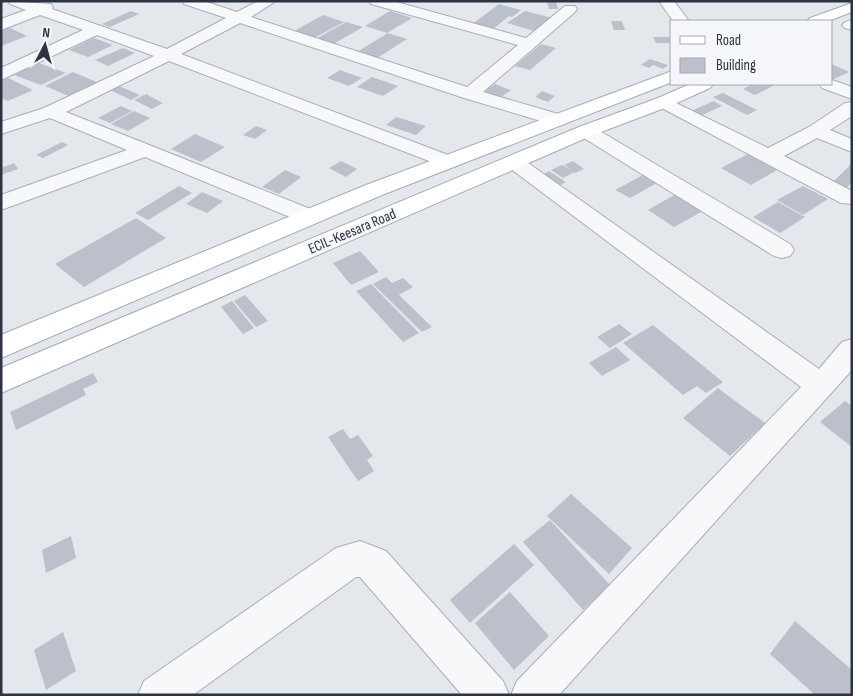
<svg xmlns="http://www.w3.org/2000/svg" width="853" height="696" viewBox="0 0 853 696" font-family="'Sofia Sans Condensed',sans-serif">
	<rect width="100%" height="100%" fill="#e4e7ec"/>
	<g fill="#bbc0ca">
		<polygon points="547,1 556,1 558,9 549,9"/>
		<polygon points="499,4 521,10 512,17 509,16 492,30 471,25"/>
		<polygon points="131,11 139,14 110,27 102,24"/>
		<polygon points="390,11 412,18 387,33 365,26"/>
		<polygon points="525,11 552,18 534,31 507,23"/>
		<polygon points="323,15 344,22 314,38 294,31"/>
		<polygon points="611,21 622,21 625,30 614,30"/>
		<polygon points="346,22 363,27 330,46 314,40"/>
		<polygon points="8,27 27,36 1,46 1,30"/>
		<polygon points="388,33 407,39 377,58 357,52"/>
		<polygon points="653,37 672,37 672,43 656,43"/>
		<polygon points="94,38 113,45 88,57 69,50"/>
		<polygon points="541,44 556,48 530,70 515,66"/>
		<polygon points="123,48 135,53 108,66 95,60"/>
		<polygon points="650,59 668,65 663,69 653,65 649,68 641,65"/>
		<polygon points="39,63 66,73 41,85 14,75"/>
		<polygon points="832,64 849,72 832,80"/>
		<polygon points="340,70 362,78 349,86 327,78"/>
		<polygon points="73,72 99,83 71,97 45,86"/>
		<polygon points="372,77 398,86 383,96 357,87"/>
		<polygon points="8,78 33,90 8,101 1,98 1,81"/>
		<polygon points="495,84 511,90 500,98 484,91"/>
		<polygon points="753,84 772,84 775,85 755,95 743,89"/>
		<polygon points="119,86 140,95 131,100 110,90"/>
		<polygon points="542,91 555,96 548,102 535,97"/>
		<polygon points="723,93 757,110 747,115 713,97"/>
		<polygon points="146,94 163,103 152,109 134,100"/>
		<polygon points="714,101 722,106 700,116 691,111"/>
		<polygon points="121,106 132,111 110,123 98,118"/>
		<polygon points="134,111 150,118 128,131 111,124"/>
		<polygon points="396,117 426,126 416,135 386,125"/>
		<polygon points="256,126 267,130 255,139 243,135"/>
		<polygon points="195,134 225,147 201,162 171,149"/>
		<polygon points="62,142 68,145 43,158 36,155"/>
		<polygon points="748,154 777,170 751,185 721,168"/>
		<polygon points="341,161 357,169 346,177 329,168"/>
		<polygon points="573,161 584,169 575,173 564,165"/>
		<polygon points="14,163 18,169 1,175 1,168"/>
		<polygon points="852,163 852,182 845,189 832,183"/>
		<polygon points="562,165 574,172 563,178 551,170"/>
		<polygon points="285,170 301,177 279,194 262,187"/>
		<polygon points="549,171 566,182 555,188 538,177"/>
		<polygon points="643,175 657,183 630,198 615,190"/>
		<polygon points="179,186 192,193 148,220 135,213"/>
		<polygon points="803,186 828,199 803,215 777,200"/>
		<polygon points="202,192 223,201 207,213 186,204"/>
		<polygon points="676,194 703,211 674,227 648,210"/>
		<polygon points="778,202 805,217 780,233 753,217"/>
		<polygon points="136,218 166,238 84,287 55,264"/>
		<polygon points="360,251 379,272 351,285 333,263"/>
		<polygon points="386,277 392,283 403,278 413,287 399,295 432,327 422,332 373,284"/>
		<polygon points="371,284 419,333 403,342 356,291"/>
		<polygon points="245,295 268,321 256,327 234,301"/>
		<polygon points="232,301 254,328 243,334 221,307"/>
		<polygon points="619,324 632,334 610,348 597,337"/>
		<polygon points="653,325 723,382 706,393 697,386 683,395 623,343"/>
		<polygon points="616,347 630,360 602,376 589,363"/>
		<polygon points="93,373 98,382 83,389 86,395 16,430 10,412"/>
		<polygon points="718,388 765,423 730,456 683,418"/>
		<polygon points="845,401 852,406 852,447 820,422"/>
		<polygon points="343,429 350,439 358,435 373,456 367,460 374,471 358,481 328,437"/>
		<polygon points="571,494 632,548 609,574 547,516"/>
		<polygon points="550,520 610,585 583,610 523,542"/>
		<polygon points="71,536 76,558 46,573 42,550"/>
		<polygon points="514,544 534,565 470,623 450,600"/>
		<polygon points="510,592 549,636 514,670 475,623"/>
		<polygon points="795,621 852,670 852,695 815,695 770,654"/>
		<polygon points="63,632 76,671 46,690 34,650"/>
	</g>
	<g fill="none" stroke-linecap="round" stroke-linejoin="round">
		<g stroke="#a9aeb7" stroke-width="2">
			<g id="street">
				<polygon points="8,1 51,4 53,7 52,9 167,49 226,18 184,4 182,1 204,1 237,12 258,1 276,1 251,17 467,87 518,45 371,4 369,1 393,1 526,38 565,6 575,6 577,9 575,12 483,92 565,116 567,120 565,124 558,126 551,124 464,98 240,23 181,54 456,158 459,162 456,166 449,168 442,166 169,61 66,112 318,212 321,217 318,222 310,224 302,222 145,157 1,210 1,195 127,150 50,118 1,134 1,122 44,108 154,56 97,35 1,80 1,68 83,30 40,15 1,30 1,19 26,10 10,4"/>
				<polygon points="659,1 674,1 689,21 673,21"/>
				<polygon points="852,20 852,30 845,28 842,25 845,22"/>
				<polygon points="832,80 852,87 852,99 822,88 819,84 832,84"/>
				<polygon points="664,97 768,148 809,127 845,103 852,102 852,116 830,130 852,139 852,152 817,138 784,156 852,191 852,204 841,203 658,106 655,102 658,98"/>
				<polygon points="586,125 593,127 790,244 794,250 790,256 782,258 774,256 579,135 576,131 579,127"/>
				<polygon points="514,156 521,158 819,369 842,342 852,339 852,370 559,695 511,695 517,681 801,387 507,166 504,162 507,158"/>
				<polygon points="360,541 386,551 503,681 509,695 462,695 360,577 356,577 193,695 138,695 144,681 336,548"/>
			</g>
		</g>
		<g stroke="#a3abb8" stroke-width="2">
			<g id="primary">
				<polygon points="852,3 852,12 828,21 807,21 810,18"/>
				<polygon points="672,71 672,82 382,195 1,358 1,335 366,185"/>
				<polygon points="690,84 713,84 710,88 670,106 593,135 1,393 1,368 579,127 658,98"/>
			</g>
		</g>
		<use href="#street" fill="#f7f8fa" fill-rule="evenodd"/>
		<use href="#primary" fill="#fff" fill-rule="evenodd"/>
	</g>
	<g text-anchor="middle" stroke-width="4.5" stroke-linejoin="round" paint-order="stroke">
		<g font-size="15" fill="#2b3445" stroke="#f4f6f9">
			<text transform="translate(352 231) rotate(-23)" y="5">ECIL-Keesara Road</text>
		</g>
	</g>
	<rect width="853" height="696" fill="none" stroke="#2b3445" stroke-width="5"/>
	<rect x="670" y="20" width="162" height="65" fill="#f4f6f9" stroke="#a4a8b1"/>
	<rect x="680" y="36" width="25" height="8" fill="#ffffff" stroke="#a4a8b1"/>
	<text x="716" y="45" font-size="15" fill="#2b3445">Road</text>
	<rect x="680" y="58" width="25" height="15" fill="#bbc0ca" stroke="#a4a8b1"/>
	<text x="716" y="70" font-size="15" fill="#2b3445">Building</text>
	<g transform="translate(45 45) rotate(6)" stroke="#f4f6f9" stroke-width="4" paint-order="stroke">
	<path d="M0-4L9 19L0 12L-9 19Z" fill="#2b3445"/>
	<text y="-8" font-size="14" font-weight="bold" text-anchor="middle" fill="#2b3445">N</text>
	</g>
</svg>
